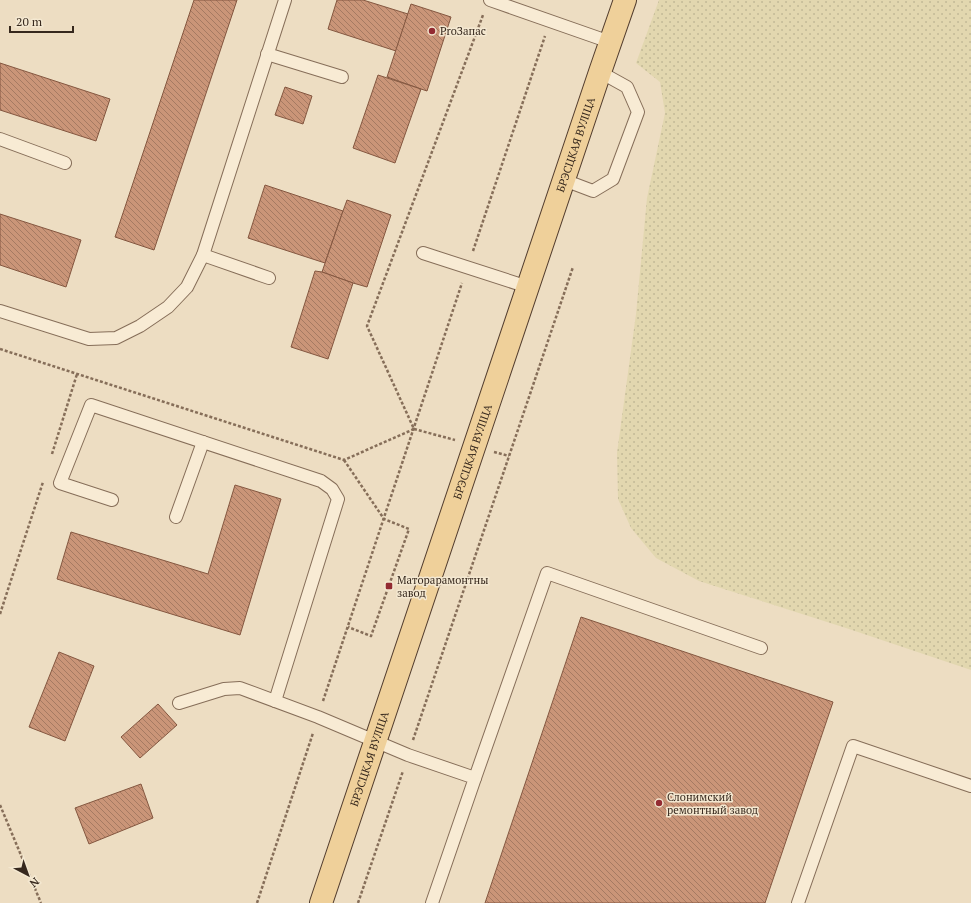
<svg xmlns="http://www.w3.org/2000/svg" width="971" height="903" viewBox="0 0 971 903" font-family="'PT Serif',serif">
	<defs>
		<pattern id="farmland-dots" width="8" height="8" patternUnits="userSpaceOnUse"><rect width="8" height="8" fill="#e2d7af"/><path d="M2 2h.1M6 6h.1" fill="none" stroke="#c2b996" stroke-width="1.8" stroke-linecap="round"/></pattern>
		<pattern id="building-back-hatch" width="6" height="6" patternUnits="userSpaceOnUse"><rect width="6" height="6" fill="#ca9578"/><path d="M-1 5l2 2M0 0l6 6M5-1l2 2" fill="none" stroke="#a57a62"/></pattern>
	</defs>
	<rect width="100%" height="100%" fill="#edddc2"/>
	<polygon fill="url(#farmland-dots)" points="659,0 971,0 971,670 849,629 699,581 656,558 631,528 618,499 617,453 636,314 647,198 665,113 660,82 636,63"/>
	<g fill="url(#building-back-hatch)" stroke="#845740">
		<polygon points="194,0 237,0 154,250 115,237"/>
		<polygon points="337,0 363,0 408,14 396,51 328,29"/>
		<polygon points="411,4 451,17 427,91 421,89 387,77"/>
		<polygon points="0,63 110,99 96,141 0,110"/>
		<polygon points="378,75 421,89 395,163 353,148"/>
		<polygon points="285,87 312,96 303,124 275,115"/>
		<polygon points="265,185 343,211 325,263 248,238"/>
		<polygon points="347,200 391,215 367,287 353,283 322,272 343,211"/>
		<polygon points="0,214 81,240 66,287 0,265"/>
		<polygon points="315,271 322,272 353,283 328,359 291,347"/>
		<polygon points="235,485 281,499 240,635 57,579 71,532 208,574"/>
		<polygon points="581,617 833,702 765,903 485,903"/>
		<polygon points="59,652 94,666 65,741 29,727"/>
		<polygon points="158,704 177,725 140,758 121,737"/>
		<polygon points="141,784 153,818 89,844 75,808"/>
	</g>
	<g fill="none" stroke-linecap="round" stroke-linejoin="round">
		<g stroke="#866e59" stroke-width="14">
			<g id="service">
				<polyline points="490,0 610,42"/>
				<polyline points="267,54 342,77"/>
				<polyline points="0,139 65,163"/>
				<polyline points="564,180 593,191 613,179 638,112 627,87 600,72"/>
				<polyline points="423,253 528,287"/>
				<polyline points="203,255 269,278"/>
				<polyline points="0,311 89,339 116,338 140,326 168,307 187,287 203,255 285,0"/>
				<polyline points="112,500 60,483 91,405 321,481 332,489 338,499 275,701"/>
				<polyline points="176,517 203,442"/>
				<polyline points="179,703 224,689 240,688 318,717 408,755 475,778 432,903"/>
				<polyline points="475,778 547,573 761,648"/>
				<polyline points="798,903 853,746 971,786"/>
			</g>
		</g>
		<g stroke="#533d2e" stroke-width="24">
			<g id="primary">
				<path id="s1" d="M321 903 600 72 625 0"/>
			</g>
		</g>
		<g stroke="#866e59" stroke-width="2.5" stroke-dasharray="3 2" stroke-linecap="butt">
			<polyline points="473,251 545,36"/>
			<polyline points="0,349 344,460 414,429 367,326 483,15"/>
			<polyline points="414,429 455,440"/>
			<polyline points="494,452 509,456"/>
			<polyline points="52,454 77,374"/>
			<polyline points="344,460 384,519 409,529 371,636 348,627"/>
			<polyline points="0,614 43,482"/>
			<polyline points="323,701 462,283"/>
			<polyline points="413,740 573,267"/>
			<polyline points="0,805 41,903"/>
			<polyline points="257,903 313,733"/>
			<polyline points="358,903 403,771"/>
		</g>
		<use href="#service" stroke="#f8ebd4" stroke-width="12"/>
		<use href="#primary" stroke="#efd09a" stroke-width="22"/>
	</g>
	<g fill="#932b32" stroke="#f4e8d1" stroke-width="1.5">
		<circle cx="432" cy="31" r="4"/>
		<rect x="385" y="582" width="8" height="8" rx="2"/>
		<circle cx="659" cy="803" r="4"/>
	</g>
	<g text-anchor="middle" stroke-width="3" stroke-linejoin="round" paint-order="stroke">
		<g font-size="11" fill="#36281d" stroke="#f4e8d1" text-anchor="start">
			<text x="440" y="35">ProЗапас</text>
			<text x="397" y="584">Маторарамонтны<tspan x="397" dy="13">завод</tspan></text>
			<text x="667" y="801">Слонимский<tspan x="667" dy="13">ремонтный завод</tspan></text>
		</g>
		<g font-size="11" fill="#36281d" stroke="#f4e8d1">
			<text dy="4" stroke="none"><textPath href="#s1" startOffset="800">БРЭСЦКАЯ ВУЛІЦА</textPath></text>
			<text dy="4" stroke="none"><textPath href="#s1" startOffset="476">БРЭСЦКАЯ ВУЛІЦА</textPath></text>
			<text dy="4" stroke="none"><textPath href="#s1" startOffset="152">БРЭСЦКАЯ ВУЛІЦА</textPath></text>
		</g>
	</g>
	<g transform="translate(28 875) rotate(139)" stroke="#f4e8d1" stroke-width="3" paint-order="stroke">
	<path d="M0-3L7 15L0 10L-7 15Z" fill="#36281d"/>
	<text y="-6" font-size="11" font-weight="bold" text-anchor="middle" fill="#36281d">N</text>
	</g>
	<path d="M10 26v6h63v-6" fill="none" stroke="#36281d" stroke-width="2"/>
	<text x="16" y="26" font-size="12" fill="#36281d" stroke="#f4e8d1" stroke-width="3" paint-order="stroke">20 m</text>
</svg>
